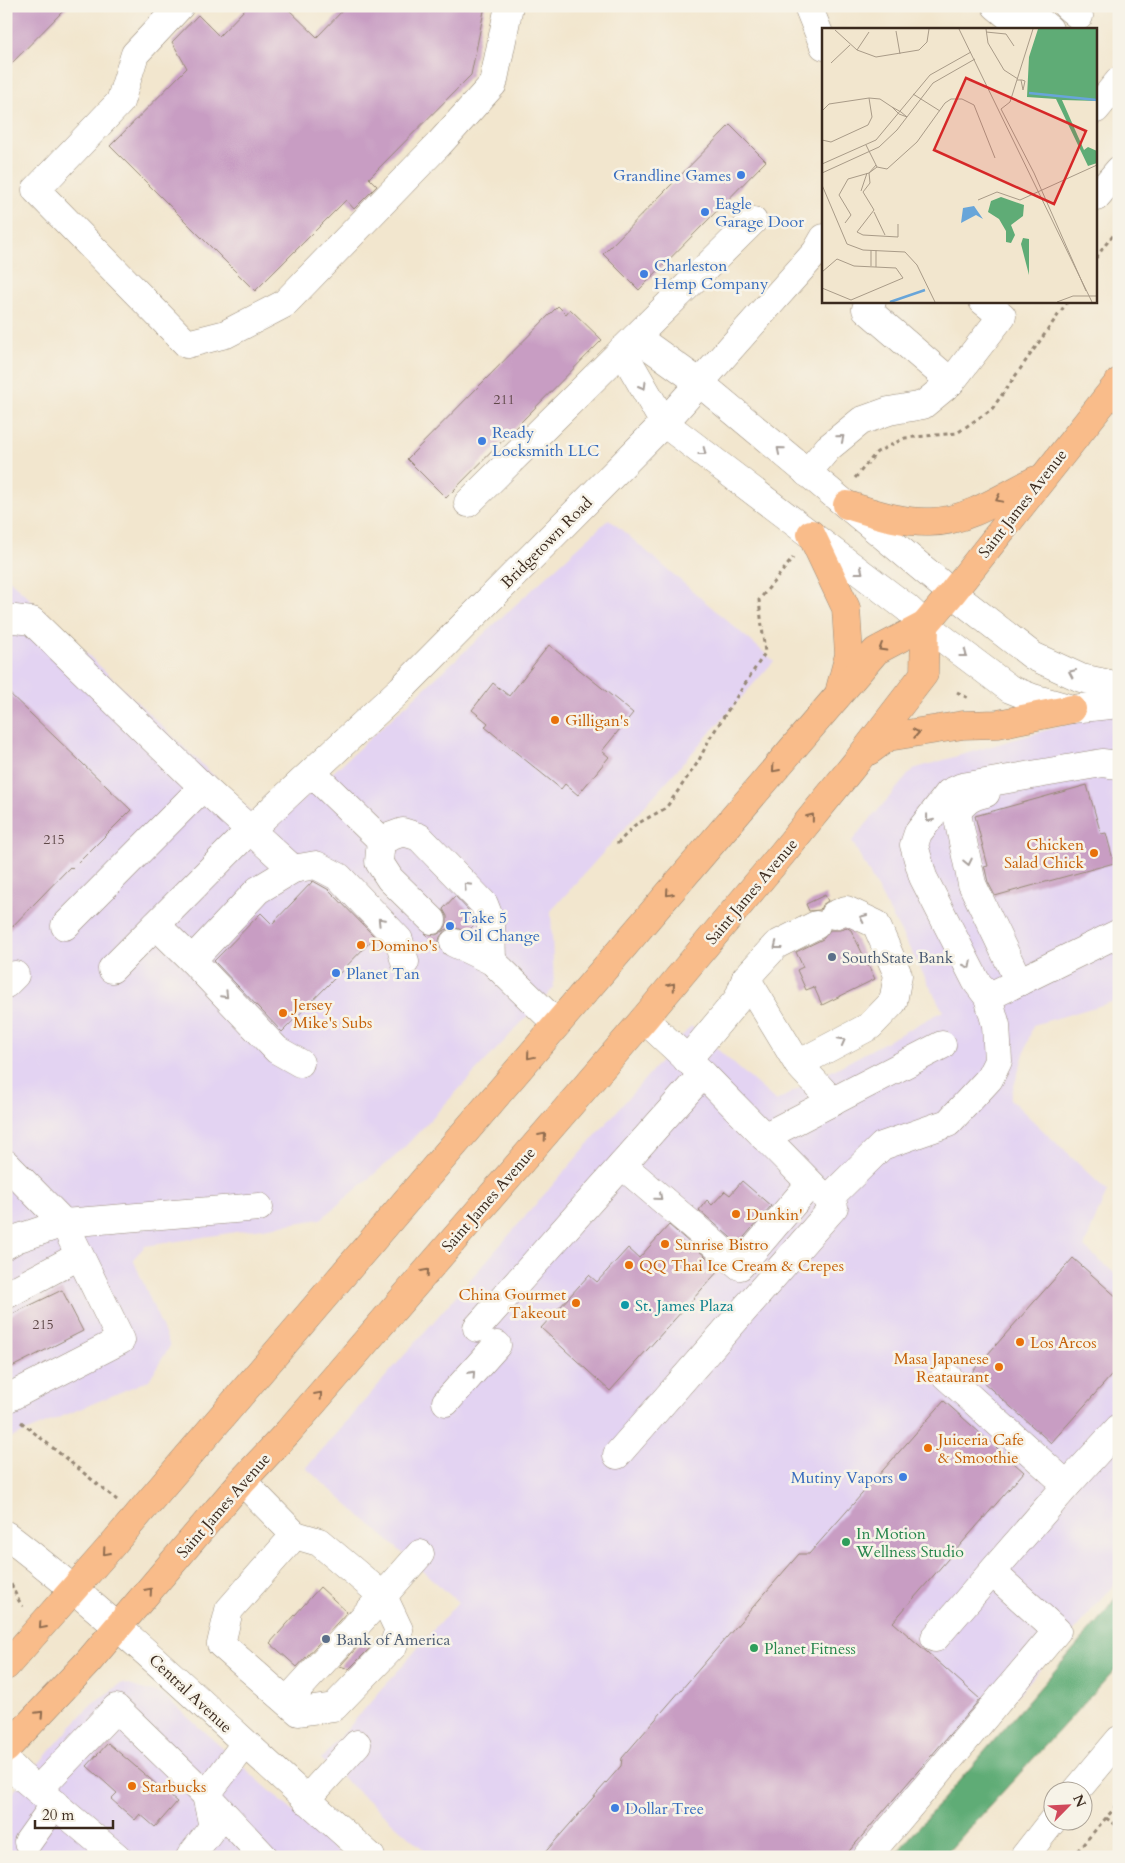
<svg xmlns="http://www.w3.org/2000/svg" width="1125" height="1863" viewBox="0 0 1125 1863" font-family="Cardo,serif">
	<rect width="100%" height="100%" fill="#f7f3e8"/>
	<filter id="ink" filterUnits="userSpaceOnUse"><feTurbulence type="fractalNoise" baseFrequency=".02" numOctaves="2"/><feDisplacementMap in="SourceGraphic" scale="10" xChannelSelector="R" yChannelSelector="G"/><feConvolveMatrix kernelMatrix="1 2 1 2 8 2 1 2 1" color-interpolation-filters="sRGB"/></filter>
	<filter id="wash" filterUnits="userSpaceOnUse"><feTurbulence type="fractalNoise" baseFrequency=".0096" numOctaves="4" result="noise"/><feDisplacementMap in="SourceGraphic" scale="20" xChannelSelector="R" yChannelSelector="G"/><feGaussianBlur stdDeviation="1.12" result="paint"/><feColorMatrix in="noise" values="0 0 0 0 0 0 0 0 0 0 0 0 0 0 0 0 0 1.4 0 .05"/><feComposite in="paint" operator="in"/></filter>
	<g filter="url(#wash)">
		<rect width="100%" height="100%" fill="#f2e6ce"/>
		<g fill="#e3d3f2">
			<polygon points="609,519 774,661 551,911 554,988 399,1153 321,1219 145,1246 133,1259 170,1346 149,1380 6,1440 6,576 270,830"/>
			<polygon points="1119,709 1119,1000 1033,1025 1010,1099 1107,1191 1084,1247 1119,1277 1119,1579 876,1857 432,1857 321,1759 458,1602 306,1468 691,1026 776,1101 943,1011 852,841 913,769"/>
			<polygon points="122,1683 163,1695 344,1857 6,1857 6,1800 90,1706"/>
		</g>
		<polygon fill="#5fac76" stroke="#4d6b4a" points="1119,1593 1119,1665 943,1857 893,1857 1103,1615"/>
		<g id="blocks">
			<g fill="#c89dc3">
				<polygon points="6,6 68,6 6,69"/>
				<polygon points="248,6 285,6 317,37 347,6 485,6 471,75 369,178 377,186 354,209 346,200 255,291 110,146 187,68 172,42 198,15 219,36"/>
				<polygon points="730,125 766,161 639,290 603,254"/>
				<polygon points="558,306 566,314 570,309 602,340 446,498 407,459"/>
				<polygon points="549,645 633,713 602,751 609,757 578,795 565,784 561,789 485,727 488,723 472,710 493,683 509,696"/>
				<polygon points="6,690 131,810 72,869 70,867 6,933"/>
				<polygon points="1087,785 1101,834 1106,833 1114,863 995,896 988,882 985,869 984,867 988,866 975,816"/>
				<polygon points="313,881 329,890 375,937 282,1032 214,961 261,913 272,924"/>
				<polygon points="825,895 828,901 822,905 820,910 809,911 806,904"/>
				<polygon points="455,896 471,913 475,924 467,932 453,927 445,930 440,937 438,944 440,949 425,933 436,935 443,931 447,924 447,916 443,909"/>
				<polygon points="846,927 851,930 875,979 822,1005 814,987 806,990 797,970 803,967 796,952 823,939 830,930 840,930"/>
				<polygon points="742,1181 771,1206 738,1244 699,1210 707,1200 712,1205 725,1191 730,1195"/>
				<polygon points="669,1225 720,1269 610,1391 541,1328 589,1275 597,1282 628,1248 639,1258"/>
				<polygon points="1073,1258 1119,1299 1119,1367 1051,1443 972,1372"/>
				<polygon points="62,1290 83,1331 6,1370 6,1317"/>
				<polygon points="944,1401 1024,1472 893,1622 980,1699 844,1857 541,1857 621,1766 622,1758 799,1554 809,1554"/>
				<polygon points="320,1587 347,1612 297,1667 270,1643"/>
				<polygon points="360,1644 370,1648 349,1669 340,1666"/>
				<polygon points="108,1743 177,1802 155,1827 140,1814 135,1820 111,1799 117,1793 87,1766"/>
			</g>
		</g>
	</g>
	<g filter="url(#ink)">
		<use href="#blocks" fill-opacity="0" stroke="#968876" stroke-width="1"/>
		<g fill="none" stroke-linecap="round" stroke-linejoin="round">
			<g stroke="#968876" stroke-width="29">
				<g id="minor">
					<polyline points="180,6 135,54 120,102 36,190 187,344 226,334 284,304 439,144 493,84 509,6"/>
					<polyline points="808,6 824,46"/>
					<polyline points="996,6 1024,29"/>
					<polyline points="1021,6 1049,29"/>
					<polyline points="1067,6 1079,16"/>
					<polyline points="1096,109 1119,81"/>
					<polyline points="1096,197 1119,170"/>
					<polyline points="872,301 866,309 951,382 1002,316 983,301"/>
					<polyline points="636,337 700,383 952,593 1033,656 1081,678 1119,686"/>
					<polyline points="622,350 664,423 907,608 925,625 1010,689 1033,698 1072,709 1119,704"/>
					<polyline points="807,473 828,448 861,421 889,411 923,405 951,382"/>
					<polyline points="468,503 753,221"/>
					<polyline points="6,618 32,621 203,787 293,869"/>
					<polyline points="312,773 381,840"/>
					<path d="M986 793C972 796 963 801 957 814L972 884 1019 982"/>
					<polyline points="381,840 403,832 419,837 484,904 491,922 492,961"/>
					<polyline points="381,840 379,862 390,879 432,920"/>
					<polyline points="156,925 192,960 258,890 293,869 316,865 339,877 399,940 405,962"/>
					<polyline points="65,926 203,787"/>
					<polyline points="454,943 492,961 557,1024"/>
					<polyline points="192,960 277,1050 300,1063"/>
					<polyline points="112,969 250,830 401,689 664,423 816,252 824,238"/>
					<polyline points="746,978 798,1064 833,1102"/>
					<polyline points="6,984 15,975"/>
					<polyline points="988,997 976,981 923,877 914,845 918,833 949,793 962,787 1102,763 1119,765"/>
					<polyline points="644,1019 703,1074 817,1190"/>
					<polyline points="687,1060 738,999 746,978 776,945 816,925"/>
					<polyline points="798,1064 870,1026 893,1002 898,975 876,924 846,910 834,915"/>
					<polyline points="764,1137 942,1045"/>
					<polyline points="6,1164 64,1223 121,1340 6,1399"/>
					<polyline points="622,1165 740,1266 810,1184"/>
					<polyline points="827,1200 882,1146 948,1123 989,1079 998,1061 996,1025 988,997 1119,933"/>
					<polyline points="6,1245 16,1239 64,1223 259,1207"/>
					<polyline points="6,1295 79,1256"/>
					<polyline points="477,1328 703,1074"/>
					<polyline points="945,1375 1067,1485"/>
					<polyline points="446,1402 497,1345"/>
					<polyline points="617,1455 834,1207"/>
					<polyline points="242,1481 295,1535"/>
					<path d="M6 1535C135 1634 249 1750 371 1857"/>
					<polyline points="935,1638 1067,1485 1119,1428"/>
					<polyline points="287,1701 383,1596 319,1542 295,1535 229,1610 221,1644 299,1712 334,1707 393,1646 399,1630 383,1596 420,1554"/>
					<polyline points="6,1761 20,1775 117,1857"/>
					<polyline points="38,1790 116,1708 206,1795 264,1857"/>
					<polyline points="1077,1790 1119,1740"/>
					<polyline points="306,1800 357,1744"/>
					<polyline points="28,1842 55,1804"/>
					<polyline points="190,1857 213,1827 206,1795 245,1744"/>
					<polyline points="867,1857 1057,1631 993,1573"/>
					<polyline points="1024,1857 1053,1820"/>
				</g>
			</g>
			<g stroke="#968876" stroke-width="29">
				<g id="major">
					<path d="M847 505C874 513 902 523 930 522 966 522 1005 496 1036 480"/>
					<polyline points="811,534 846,608 849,655 840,689"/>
					<polyline points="869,751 888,737 963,725 998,724 1072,709"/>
					<polyline points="6,1666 107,1551 876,651 925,625 952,593 1119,382"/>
					<polyline points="6,1749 88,1662 242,1481 288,1432 644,1019 781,855 858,760 924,674 925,625"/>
				</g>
			</g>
			<g stroke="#968876" stroke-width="3" stroke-dasharray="4 4" stroke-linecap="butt">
				<polyline points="1096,258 1106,244 1119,229"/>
				<polyline points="855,478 877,452 905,438 957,433 992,409 1068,301"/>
				<polyline points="957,692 968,698"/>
				<polyline points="617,844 635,825 666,808 698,762 710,738 765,653 759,600 793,558"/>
				<polyline points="21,1422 117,1500"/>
				<path d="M6 1578C14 1585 15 1598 23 1606"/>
				<polyline points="1106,1818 1119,1827"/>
				<polyline points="1072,1857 1119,1803"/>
			</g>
			<use href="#minor" stroke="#fff" stroke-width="28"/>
			<use href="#major" stroke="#f9bc8a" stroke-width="28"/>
		</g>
		<defs><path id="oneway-chevron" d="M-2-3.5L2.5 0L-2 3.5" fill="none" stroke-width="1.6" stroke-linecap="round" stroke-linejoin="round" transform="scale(1.25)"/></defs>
		<g stroke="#a79f9a">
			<use href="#oneway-chevron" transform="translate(643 386) rotate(60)"/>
			<use href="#oneway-chevron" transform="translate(841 438) rotate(-40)"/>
			<use href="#oneway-chevron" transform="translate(780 450) rotate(-140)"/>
			<use href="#oneway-chevron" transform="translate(703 452) rotate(37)"/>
			<use href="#oneway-chevron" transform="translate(860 571) rotate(38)"/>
			<use href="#oneway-chevron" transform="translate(964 654) rotate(37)"/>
			<use href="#oneway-chevron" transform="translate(1072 673) rotate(-156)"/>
			<use href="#oneway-chevron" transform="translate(929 819) rotate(128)"/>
			<use href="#oneway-chevron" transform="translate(968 862) rotate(78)"/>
			<use href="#oneway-chevron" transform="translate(467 886) rotate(-134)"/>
			<use href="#oneway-chevron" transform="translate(863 918) rotate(-155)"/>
			<use href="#oneway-chevron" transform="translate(381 921) rotate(-134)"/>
			<use href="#oneway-chevron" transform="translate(777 946) rotate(142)"/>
			<use href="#oneway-chevron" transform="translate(968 965) rotate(63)"/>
			<use href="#oneway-chevron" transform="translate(225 995) rotate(46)"/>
			<use href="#oneway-chevron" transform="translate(842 1041) rotate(-28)"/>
			<use href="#oneway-chevron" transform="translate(659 1197) rotate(41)"/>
			<use href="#oneway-chevron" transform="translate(472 1374) rotate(-48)"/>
		</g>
		<g stroke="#906c4f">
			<use href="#oneway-chevron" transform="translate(999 499) rotate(154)"/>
			<use href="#oneway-chevron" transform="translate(882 648) rotate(150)"/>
			<use href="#oneway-chevron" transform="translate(916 733) rotate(-10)"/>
			<use href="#oneway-chevron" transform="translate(775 769) rotate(131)"/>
			<use href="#oneway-chevron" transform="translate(811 817) rotate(-51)"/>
			<use href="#oneway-chevron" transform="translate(669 893) rotate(131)"/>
			<use href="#oneway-chevron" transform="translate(672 986) rotate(-50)"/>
			<use href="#oneway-chevron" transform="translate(530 1056) rotate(130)"/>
			<use href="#oneway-chevron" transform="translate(543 1136) rotate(-49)"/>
			<use href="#oneway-chevron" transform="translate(426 1272) rotate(-49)"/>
			<use href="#oneway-chevron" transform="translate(319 1395) rotate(-49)"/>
			<use href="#oneway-chevron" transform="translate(106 1552) rotate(131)"/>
			<use href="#oneway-chevron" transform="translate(149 1591) rotate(-49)"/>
			<use href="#oneway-chevron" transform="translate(42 1626) rotate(131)"/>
			<use href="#oneway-chevron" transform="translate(40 1714) rotate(-47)"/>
		</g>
	</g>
	<g fill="#3f7fe0" stroke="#f7f3e8" stroke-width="2">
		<circle cx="741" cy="175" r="5"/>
		<circle cx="705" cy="212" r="5"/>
		<circle cx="644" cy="274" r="5"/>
		<circle cx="482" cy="441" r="5"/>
		<circle cx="450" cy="926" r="5"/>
		<circle cx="336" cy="973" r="5"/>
		<circle cx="903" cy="1477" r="5"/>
		<circle cx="615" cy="1808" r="5"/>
	</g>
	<g fill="#e8710a" stroke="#f7f3e8" stroke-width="2">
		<circle cx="555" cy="720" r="5"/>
		<circle cx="1094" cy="853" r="5"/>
		<circle cx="361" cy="945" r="5"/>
		<circle cx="283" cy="1013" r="5"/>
		<circle cx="736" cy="1214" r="5"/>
		<circle cx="665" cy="1244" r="5"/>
		<circle cx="629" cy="1265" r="5"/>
		<circle cx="576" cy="1303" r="5"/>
		<circle cx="1020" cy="1342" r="5"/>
		<circle cx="999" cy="1367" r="5"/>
		<circle cx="928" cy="1448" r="5"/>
		<circle cx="132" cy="1786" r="5"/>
	</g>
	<g fill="#5c6f8a" stroke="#f7f3e8" stroke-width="2">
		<circle cx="832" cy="957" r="5"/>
		<circle cx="326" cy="1639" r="5"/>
	</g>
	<circle fill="#0f9aa8" stroke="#f7f3e8" stroke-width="2" cx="625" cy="1305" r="5"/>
	<g fill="#2e9e5b" stroke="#f7f3e8" stroke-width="2">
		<circle cx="846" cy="1542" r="5"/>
		<circle cx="754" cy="1648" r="5"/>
	</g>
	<g text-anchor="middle" stroke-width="5" stroke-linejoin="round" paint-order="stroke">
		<g font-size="14" fill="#5e4747">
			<text x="504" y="404">211</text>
			<text x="54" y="844">215</text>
			<text x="43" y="1329">215</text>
		</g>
		<g font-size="16" fill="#366cbe" stroke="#f7f3e8" text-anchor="start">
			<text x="731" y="181" text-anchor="end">Grandline Games</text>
			<text x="715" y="209">Eagle<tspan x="715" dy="18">Garage Door</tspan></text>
			<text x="654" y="271">Charleston<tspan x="654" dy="18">Hemp Company</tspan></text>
			<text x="492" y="438">Ready<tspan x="492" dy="18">Locksmith LLC</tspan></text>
			<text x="460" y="923">Take 5<tspan x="460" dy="18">Oil Change</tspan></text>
			<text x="346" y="979">Planet Tan</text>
			<text x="893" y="1483" text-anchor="end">Mutiny Vapors</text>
			<text x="625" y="1814">Dollar Tree</text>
		</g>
		<g font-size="16" fill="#3b2a1e" stroke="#f7f3e8">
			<text transform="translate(1022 503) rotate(-52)" y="6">Saint James Avenue</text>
			<text transform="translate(546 542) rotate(-45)" y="6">Bridgetown Road</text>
			<text transform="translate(751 891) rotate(-50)" y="6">Saint James Avenue</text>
			<text transform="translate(488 1199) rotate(-49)" y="6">Saint James Avenue</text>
			<text transform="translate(223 1505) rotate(-49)" y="6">Saint James Avenue</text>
			<text transform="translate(191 1693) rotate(43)" y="6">Central Avenue</text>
		</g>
		<g font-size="16" fill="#c56008" stroke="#f7f3e8" text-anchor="start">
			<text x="565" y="726">Gilligan's</text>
			<text x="1084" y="850" text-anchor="end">Chicken<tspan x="1084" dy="18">Salad Chick</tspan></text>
			<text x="371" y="951">Domino's</text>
			<text x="293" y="1010">Jersey<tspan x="293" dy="18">Mike's Subs</tspan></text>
			<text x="746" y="1220">Dunkin'</text>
			<text x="675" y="1250">Sunrise Bistro</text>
			<text x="639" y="1271">QQ Thai Ice Cream &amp; Crepes</text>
			<text x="566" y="1300" text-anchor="end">China Gourmet<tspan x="566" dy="18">Takeout</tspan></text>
			<text x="1030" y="1348">Los Arcos</text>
			<text x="989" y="1364" text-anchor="end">Masa Japanese<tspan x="989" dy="18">Reataurant</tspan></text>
			<text x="938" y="1445">Juiceria Cafe<tspan x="938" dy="18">&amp; Smoothie</tspan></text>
			<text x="142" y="1792">Starbucks</text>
		</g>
		<g font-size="16" fill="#4e5e75" stroke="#f7f3e8" text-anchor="start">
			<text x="842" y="963">SouthState Bank</text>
			<text x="336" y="1645">Bank of America</text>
		</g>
		<g font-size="16" fill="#0d838f" stroke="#f7f3e8" text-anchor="start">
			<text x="635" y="1311">St. James Plaza</text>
		</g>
		<g font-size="16" fill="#27864d" stroke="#f7f3e8" text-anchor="start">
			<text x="856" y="1539">In Motion<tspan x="856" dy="18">Wellness Studio</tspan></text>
			<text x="764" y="1654">Planet Fitness</text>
		</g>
	</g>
	<g transform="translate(822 28)">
		<rect width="275" height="275" fill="#f2e6ce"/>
		<path d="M216 1H275V73L240 72 262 122 266 119 275 123V135L266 138 234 71 205 69 207 29ZM179 169 202 177 201 188 189 197 193 207 189 215 184 214V203L177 191 166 184 169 173ZM201 210 207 211V247L199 216Z" fill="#5fac76"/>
		<path d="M152 178 161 191 154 187 139 195 141 180Z" fill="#68a5d9"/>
		<path fill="none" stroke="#68a5d9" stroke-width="2.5" d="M207 65 275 72M68 274 103 262"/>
		<path fill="none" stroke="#a99b88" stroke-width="1" d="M137 1 270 274M164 1 166 15 182 42 196 51M13 2 35 22 54 29 97 22 105 14 107 1M74 3 78 26M164 4 184 6 192 18M35 22 47 4M9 35 28 17M195 52H200L203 53 201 62 199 52M91 66 118 83M70 79 79 84 85 89 77 86ZM179 81 188 74 211 1M179 81 212 145 264 263M0 83 7 76 47 70 58 71 70 79M0 112 9 114 46 97 50 89 47 70M44 117 55 139 65 141 95 114 123 75 129 71H140L152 77 173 130M0 136 54 112 108 47 149 24M54 137 47 145 55 139M0 145 57 119 75 102 111 55 153 31M0 157 25 216 41 222 83 224 95 237 113 274M39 163 45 145M156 172 175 164 198 172 275 137M52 184 63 207M23 195 29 187 17 167 26 151 47 145 48 155 41 164 52 182 35 204 41 207 76 209V196M49 238V222M54 239V222M0 244 15 231 32 238 74 240 81 250 29 272 0 260M235 274 251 268H275"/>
		<path fill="#d62828" fill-opacity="0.15" stroke="#d62828" stroke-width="2.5" d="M144 50 264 103 232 176 112 122Z"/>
		<rect width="275" height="275" fill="none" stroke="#3b2a1e" stroke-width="2.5"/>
	</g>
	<rect width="1125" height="1863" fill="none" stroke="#f7f3e8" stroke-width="25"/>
	<g transform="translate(1068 1806) rotate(66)"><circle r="24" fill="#f7f3e8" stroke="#aca397"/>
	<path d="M0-4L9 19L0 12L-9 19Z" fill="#d1495b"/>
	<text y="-8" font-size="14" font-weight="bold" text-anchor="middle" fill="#3b2a1e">N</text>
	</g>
	<path d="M35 1820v8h78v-8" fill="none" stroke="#3b2a1e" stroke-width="2.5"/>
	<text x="42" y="1820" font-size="15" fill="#3b2a1e" stroke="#f7f3e8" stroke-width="4" paint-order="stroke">20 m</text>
</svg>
